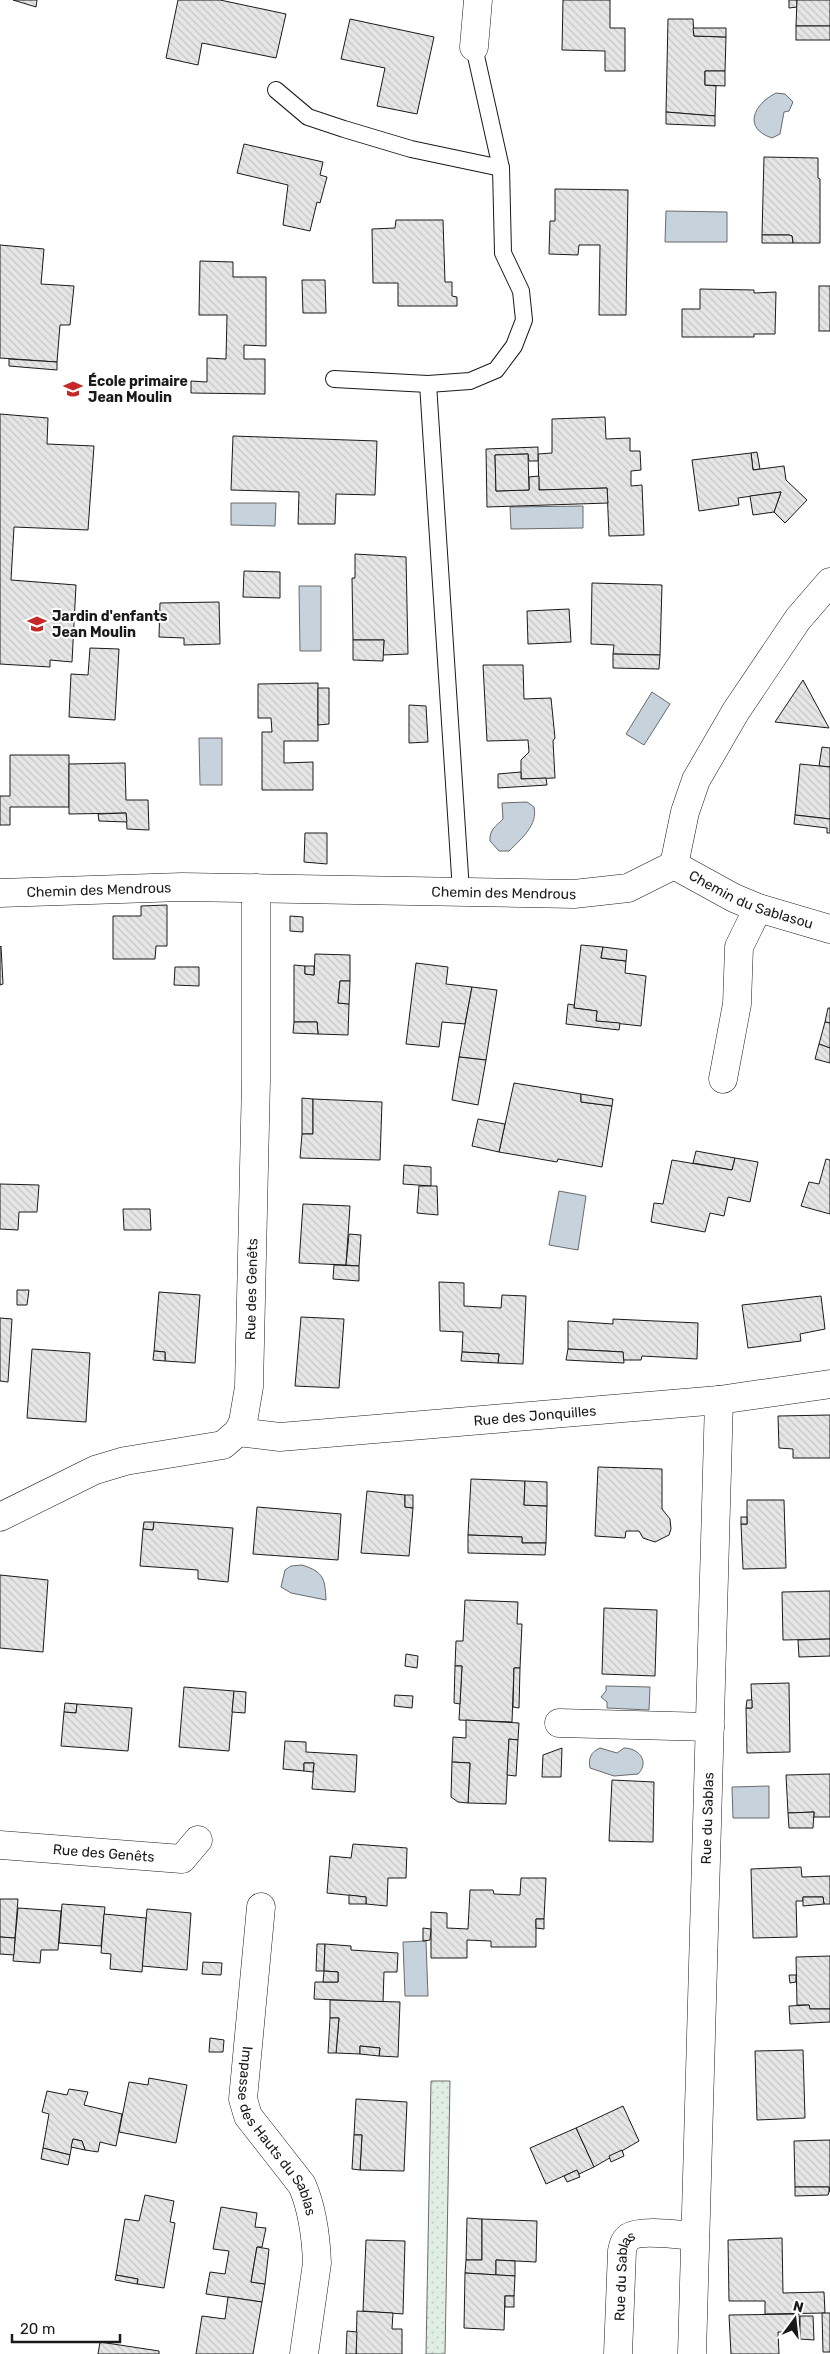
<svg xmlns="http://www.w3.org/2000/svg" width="830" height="2354" viewBox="0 0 830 2354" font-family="Rubik,sans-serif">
	<defs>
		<pattern id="grass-dots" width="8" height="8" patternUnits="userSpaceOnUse" patternTransform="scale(1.25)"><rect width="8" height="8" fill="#e0efe3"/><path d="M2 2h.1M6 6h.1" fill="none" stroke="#c0ccc2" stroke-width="1.8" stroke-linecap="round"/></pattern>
		<pattern id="building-back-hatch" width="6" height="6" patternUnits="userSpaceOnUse" patternTransform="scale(1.25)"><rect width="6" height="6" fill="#e6e6e6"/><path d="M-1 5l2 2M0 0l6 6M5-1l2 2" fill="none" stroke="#c5c5c5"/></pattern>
	</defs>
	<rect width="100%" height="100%" fill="#fff"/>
	<polygon fill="url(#grass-dots)" stroke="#6a6a6a" points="431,2081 450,2081 445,2354 426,2354"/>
	<g fill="#c6d2dc" stroke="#6a6a6a">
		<path d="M776 93 785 94 793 102 789 111 784 112 780 134 772 138C742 128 754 104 776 93Z"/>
		<polygon points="666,211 727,212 727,242 665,242"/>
		<polygon points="231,503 276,503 275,526 231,525"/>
		<polygon points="583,506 583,528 511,529 510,507"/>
		<polygon points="299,586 321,586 321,651 300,651"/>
		<polygon points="652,692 670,704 644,745 626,734"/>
		<polygon points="199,738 222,738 222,785 200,785"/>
		<path d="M527 802 534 807C538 825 522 838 509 851H499L490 841C489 830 496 826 503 819L502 803Z"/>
		<polygon points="559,1191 586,1196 578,1250 549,1245"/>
		<path d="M302 1565C324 1572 325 1579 326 1600L291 1593 281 1587 285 1570 291 1566Z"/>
		<polygon points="606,1686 650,1687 649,1710 607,1708 607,1702 601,1697 606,1691"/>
		<path d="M600 1748 617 1753 624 1748C639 1748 650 1762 638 1774L614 1776 590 1768C588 1758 591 1752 600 1748Z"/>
		<polygon points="769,1786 769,1818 733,1818 732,1787"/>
		<polygon points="426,1941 428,1996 405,1996 403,1942"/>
	</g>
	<g fill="url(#building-back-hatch)" stroke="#1a1a1a">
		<polygon points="13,0 37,0 36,7"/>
		<polygon points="178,0 220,0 286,14 276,58 202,43 198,65 166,58"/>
		<polygon points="563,0 610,0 610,28 625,28 625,71 605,71 605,51 562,50"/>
		<polygon points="789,0 797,0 797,7 789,8"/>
		<polygon points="797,0 830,0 830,26 796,26"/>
		<polygon points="350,19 434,37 417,114 377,106 385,68 341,59"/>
		<polygon points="668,19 693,19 694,36 726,37 725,71 705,71 705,85 716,86 715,116 666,112"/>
		<rect x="796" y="26" width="34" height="14"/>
		<polygon points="693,28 726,28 726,37 694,36"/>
		<polygon points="705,71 725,71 725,86 705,85"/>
		<polygon points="666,112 715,116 715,126 666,124"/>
		<polygon points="244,144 323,162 320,175 327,177 320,203 317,202 310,231 283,225 288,185 237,173"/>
		<polygon points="764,157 818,158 818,178 820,179 820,243 793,243 792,236 789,235 762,235"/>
		<polygon points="555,189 628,190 626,315 599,315 600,245 579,245 578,255 549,254 550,221 555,221"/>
		<polygon points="396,220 443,220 445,282 452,282 452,296 457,297 457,306 398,306 398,283 373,283 372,229 395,228"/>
		<polygon points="762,235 789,235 792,236 793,243 762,243"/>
		<polygon points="0,245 44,249 41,284 74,286 70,325 60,325 57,362 0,358"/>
		<polygon points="200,261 233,262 233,277 266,277 266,346 244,345 244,359 265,359 265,394 191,393 191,381 207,382 207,358 226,359 227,315 199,315"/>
		<polygon points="302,280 325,280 326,313 303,313"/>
		<rect x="819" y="286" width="11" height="45"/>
		<polygon points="700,289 754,290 754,293 776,292 775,334 754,334 754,337 682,337 682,309 700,309"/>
		<polygon points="9,359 57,362 57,370 9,366"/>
		<polygon points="0,414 48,418 47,444 94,446 88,530 14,527 11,580 76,585 72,662 50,660 50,667 0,664"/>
		<polygon points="605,417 606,439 630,438 630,451 640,451 641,470 631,471 631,486 642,485 644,535 609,536 607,488 539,490 538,454 552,453 552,419"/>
		<polygon points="233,436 377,441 375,495 336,494 335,524 298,524 299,492 231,490"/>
		<polygon points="538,447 538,461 529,461 528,454 495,455 496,491 529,490 529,477 539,476 539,490 607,488 608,503 487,507 486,449"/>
		<polygon points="757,452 760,469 753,470 751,453"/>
		<polygon points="751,453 753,470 784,466 786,480 807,500 785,523 774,512 781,492 738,498 739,505 699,511 692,460"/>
		<polygon points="528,454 529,490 496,491 495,455"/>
		<polygon points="781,492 774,512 753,515 750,496"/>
		<polygon points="355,554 406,557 408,654 383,655 384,640 353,640 352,578 355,578"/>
		<polygon points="244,571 280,572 280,598 243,597"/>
		<polygon points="592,583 662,585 660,655 613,654 614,645 591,644"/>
		<polygon points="219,602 220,644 184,645 184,638 159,637 160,603"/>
		<polygon points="569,609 571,642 528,644 527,611"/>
		<polygon points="353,640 384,640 383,661 353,660"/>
		<polygon points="90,648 119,649 115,720 69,717 71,674 88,675"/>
		<polygon points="613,654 660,655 659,669 613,668"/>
		<polygon points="483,665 523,665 524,699 551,698 555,738 553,741 555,778 521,779 521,760 529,752 528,740 487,741"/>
		<polygon points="803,680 829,728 775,722"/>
		<polygon points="318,683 318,741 284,741 284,763 313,762 313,790 262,790 262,732 272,732 271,718 258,718 258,684"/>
		<polygon points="318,688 329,688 329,724 318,725"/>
		<polygon points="409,705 426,706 428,742 409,743"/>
		<polygon points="822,747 830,748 830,767 819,766"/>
		<polygon points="10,755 69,755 69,807 10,807 10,825 0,825 0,796 10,796"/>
		<polygon points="125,763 126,800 148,800 149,830 127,829 126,813 69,814 69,764"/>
		<polygon points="800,764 830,767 830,819 795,815"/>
		<polygon points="521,772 521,779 546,778 547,785 498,788 498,774"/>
		<polygon points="126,813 127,822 99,821 98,814"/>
		<polygon points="795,815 830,819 830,833 827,833 827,828 794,824"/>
		<polygon points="305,833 327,833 327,864 304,862"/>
		<polygon points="167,905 167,946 156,946 155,959 113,959 113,916 141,916 141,906"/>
		<polygon points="290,916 303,917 303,932 290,931"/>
		<polygon points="581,945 603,947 601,958 626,961 625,973 646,976 641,1026 596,1021 597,1011 574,1008"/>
		<polygon points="1,946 3,984 0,985 0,947"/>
		<polygon points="603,947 627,950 626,961 601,958"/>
		<polygon points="315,954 350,955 350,981 340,981 338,1003 349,1004 348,1035 318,1034 317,1022 294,1022 294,965 305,966 305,974 314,975"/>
		<polygon points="416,963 448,967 446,984 472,987 465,1024 442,1022 439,1047 406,1044"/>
		<polygon points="305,966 314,966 314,975 305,974"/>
		<polygon points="175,967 199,967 199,986 174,985"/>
		<polygon points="340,981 350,981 349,1004 338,1003"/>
		<polygon points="472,987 497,990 486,1060 459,1057"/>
		<polygon points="568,1004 574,1005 574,1008 597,1011 596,1021 620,1023 619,1030 566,1024"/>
		<polygon points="828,1008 830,1008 830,1023 825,1022"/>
		<polygon points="294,1022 317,1022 318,1034 293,1033"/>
		<polygon points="825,1022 830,1023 830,1048 819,1044"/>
		<polygon points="819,1044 830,1048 830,1063 815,1059"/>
		<polygon points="459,1057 486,1060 478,1105 452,1100"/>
		<polygon points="514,1083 581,1094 581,1102 612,1106 602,1167 558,1159 557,1162 499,1152"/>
		<polygon points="581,1094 613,1099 612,1106 581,1102"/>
		<polygon points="302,1098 313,1099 313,1134 302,1134"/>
		<polygon points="313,1099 382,1102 380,1160 300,1158 302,1134 313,1134"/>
		<polygon points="478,1119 505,1124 499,1152 472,1146"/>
		<polygon points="696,1151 735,1158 732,1170 693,1163"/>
		<polygon points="735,1158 758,1162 750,1202 728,1197 724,1216 710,1213 705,1232 651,1222 654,1203 663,1204 672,1160 732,1170"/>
		<polygon points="826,1159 830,1160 830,1214 801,1206 809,1182 819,1184"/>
		<polygon points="404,1165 431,1167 431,1186 403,1184"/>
		<polygon points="0,1184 39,1185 37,1212 19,1212 18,1230 0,1229"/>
		<polygon points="419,1186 437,1186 438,1215 417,1213"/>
		<polygon points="303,1204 350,1206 346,1265 299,1263"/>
		<polygon points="123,1209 150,1209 151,1230 124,1230"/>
		<polygon points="349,1234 361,1235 359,1266 346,1265"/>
		<polygon points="334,1265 359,1266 359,1281 333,1279"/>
		<polygon points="439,1282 464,1283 464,1306 501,1308 502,1295 526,1296 523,1364 498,1363 499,1354 462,1352 463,1332 440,1331"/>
		<polygon points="17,1290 29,1290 27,1305 17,1305"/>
		<polygon points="159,1292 200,1295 195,1363 165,1361 165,1352 154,1351"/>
		<polygon points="821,1296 825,1329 800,1334 801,1341 748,1348 742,1305"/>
		<polygon points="301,1317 344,1319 339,1388 295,1386"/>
		<polygon points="0,1318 12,1319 8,1382 0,1381"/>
		<polygon points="613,1319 698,1323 697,1359 642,1356 641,1360 623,1360 623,1352 568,1349 568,1321 613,1324"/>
		<polygon points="32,1349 90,1353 86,1422 27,1418"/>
		<polygon points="568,1349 623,1352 624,1363 566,1360"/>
		<polygon points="154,1351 165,1352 165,1361 153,1360"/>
		<polygon points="462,1352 499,1354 498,1363 461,1361"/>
		<polygon points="830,1415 830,1458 793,1458 793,1449 779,1448 778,1416"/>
		<polygon points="598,1467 662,1469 662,1509 670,1519 671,1529 669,1535 655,1542 643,1538 639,1531 626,1531 625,1538 595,1536"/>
		<polygon points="471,1479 525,1481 524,1505 547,1506 546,1543 522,1543 522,1537 468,1535"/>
		<polygon points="525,1481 547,1482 547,1506 524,1505"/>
		<polygon points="367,1491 405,1495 405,1507 413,1508 409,1556 361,1553"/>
		<polygon points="405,1495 413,1495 413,1508 405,1507"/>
		<polygon points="747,1500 784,1500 786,1568 743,1569 741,1524 747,1524"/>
		<polygon points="257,1507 341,1514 338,1560 253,1554"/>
		<rect x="741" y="1517" width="6" height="7"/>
		<polygon points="144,1522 154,1522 153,1530 143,1529"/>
		<polygon points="154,1522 233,1528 228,1582 198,1579 198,1570 140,1566 143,1529 153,1530"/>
		<polygon points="468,1535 522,1537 522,1543 546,1543 545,1555 468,1553"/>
		<polygon points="0,1575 48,1580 43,1652 0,1648"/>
		<polygon points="830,1591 830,1639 783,1640 782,1592"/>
		<polygon points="465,1600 518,1602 517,1624 522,1624 520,1668 514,1668 512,1722 459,1720 462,1666 455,1666 456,1641 463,1641"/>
		<polygon points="604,1608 657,1610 655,1676 602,1674"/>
		<polygon points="830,1639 830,1656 799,1657 798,1640"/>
		<polygon points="406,1654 418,1656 417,1668 405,1666"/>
		<polygon points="455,1666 462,1666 460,1704 454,1703"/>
		<polygon points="514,1668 520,1668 519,1708 513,1707"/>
		<polygon points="789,1683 790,1752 747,1753 746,1708 752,1708 751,1684"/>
		<polygon points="184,1687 234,1691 229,1751 179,1747"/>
		<polygon points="234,1691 246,1692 245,1713 232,1712"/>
		<polygon points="395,1695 413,1696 412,1708 394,1706"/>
		<polygon points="747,1700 752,1700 752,1708 746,1708"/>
		<polygon points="65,1703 77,1704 76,1713 64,1712"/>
		<polygon points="77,1704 132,1708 128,1751 61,1746 64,1712 76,1713"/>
		<polygon points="466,1720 519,1723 518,1740 509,1739 506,1804 468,1803 470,1763 452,1762 453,1737 466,1738"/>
		<polygon points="509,1739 518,1740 516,1776 507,1775"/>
		<polygon points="285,1741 306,1742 306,1752 357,1755 355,1792 312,1789 314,1763 304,1763 304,1771 283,1769"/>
		<polygon points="562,1748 561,1777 542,1777 543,1755"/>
		<polygon points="452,1762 470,1763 468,1803 458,1802 451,1797"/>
		<polygon points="304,1763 314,1763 313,1772 304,1771"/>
		<polygon points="830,1774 830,1817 814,1817 814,1812 788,1813 786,1775"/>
		<polygon points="612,1780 654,1782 653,1842 609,1841"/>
		<polygon points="814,1812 813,1828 789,1828 788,1813"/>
		<polygon points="353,1844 407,1848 406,1878 388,1878 387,1906 366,1904 366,1897 327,1893 330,1856 351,1858"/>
		<polygon points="801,1867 802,1877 830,1876 830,1904 824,1904 823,1897 803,1897 803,1901 796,1901 797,1937 753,1938 751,1869"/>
		<polygon points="521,1878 546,1878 544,1919 536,1919 536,1947 491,1947 491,1941 467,1940 467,1958 431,1958 431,1912 447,1913 447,1928 468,1929 470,1890 493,1890 494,1894 520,1895"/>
		<polygon points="349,1895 366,1897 366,1904 349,1904"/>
		<polygon points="803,1897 823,1897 824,1904 803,1906"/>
		<polygon points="0,1899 18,1899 15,1938 0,1937"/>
		<polygon points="62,1904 105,1907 101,1946 59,1943"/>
		<polygon points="18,1908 61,1911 58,1950 41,1950 40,1963 13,1961"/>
		<polygon points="147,1909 191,1913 187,1970 142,1966"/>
		<polygon points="104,1914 146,1918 142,1972 110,1969 111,1954 101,1953"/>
		<polygon points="536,1919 544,1919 544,1929 536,1928"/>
		<polygon points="423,1928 431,1929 430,1940 423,1941"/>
		<polygon points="0,1937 15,1938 14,1955 0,1954"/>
		<polygon points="317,1944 325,1944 324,1971 316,1971"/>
		<polygon points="325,1944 351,1946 351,1950 398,1953 397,1972 384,1972 383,2002 314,1999 315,1982 338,1982 338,1972 324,1971"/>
		<polygon points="830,1956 830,2009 810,2009 809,2005 797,2005 796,1957"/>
		<polygon points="203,1962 222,1963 221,1975 202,1974"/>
		<polygon points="324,1971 338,1972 338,1982 323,1982"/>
		<polygon points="789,1975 796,1975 796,1982 790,1983"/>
		<polygon points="330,2000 400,2002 398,2057 379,2056 380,2048 360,2046 360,2054 336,2053 339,2018 330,2018"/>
		<polygon points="809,2005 810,2009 830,2009 830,2022 790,2024 789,2006"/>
		<polygon points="330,2018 339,2018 336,2053 328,2053"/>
		<polygon points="210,2038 224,2040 223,2052 209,2052"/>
		<polygon points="360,2046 380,2048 379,2056 360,2054"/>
		<polygon points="803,2050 805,2118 757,2120 755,2051"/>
		<polygon points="149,2078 187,2085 176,2143 119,2132 129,2082 148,2085"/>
		<polygon points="69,2089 88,2092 84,2105 122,2114 116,2146 100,2142 98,2152 85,2150 82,2141 73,2139 70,2155 43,2148 49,2114 42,2112 47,2091 67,2095"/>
		<polygon points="356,2099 407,2102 404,2171 360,2170 362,2135 354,2135"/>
		<polygon points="623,2106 639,2141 594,2167 576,2128"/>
		<polygon points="576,2128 594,2167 579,2174 577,2170 546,2184 530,2148"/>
		<polygon points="354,2135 362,2135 360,2170 352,2169"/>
		<polygon points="73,2139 82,2141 85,2150 71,2147"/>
		<polygon points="830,2140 830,2192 829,2187 795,2187 794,2141"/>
		<polygon points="43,2148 70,2155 68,2165 41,2159"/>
		<polygon points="622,2150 624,2156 611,2162 609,2156"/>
		<polygon points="577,2170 580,2177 567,2182 564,2176"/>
		<polygon points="795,2187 829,2187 829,2192 828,2195 795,2196"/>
		<polygon points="145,2195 174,2201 170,2222 175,2223 164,2288 137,2284 138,2279 116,2275 125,2219 139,2221"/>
		<polygon points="221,2207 257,2213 255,2227 266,2228 262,2247 257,2247 251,2282 265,2284 262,2302 206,2294 210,2272 225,2274 229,2251 213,2249"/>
		<polygon points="467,2218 482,2219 482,2260 466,2260"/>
		<polygon points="482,2219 537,2221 536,2262 496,2260 496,2275 465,2273 466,2260 482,2260"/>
		<polygon points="782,2238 783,2293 824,2292 825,2313 765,2314 765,2301 729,2301 728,2240"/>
		<polygon points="366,2240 405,2241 403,2314 363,2311"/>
		<polygon points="257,2247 269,2249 265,2284 251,2282"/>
		<polygon points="496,2260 515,2261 515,2276 496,2275"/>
		<polygon points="465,2273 515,2276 514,2296 505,2296 504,2330 464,2328"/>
		<polygon points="116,2275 138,2279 137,2284 115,2280"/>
		<rect x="505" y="2296" width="9" height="11"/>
		<polygon points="228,2297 262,2302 253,2354 196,2354 202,2316 225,2319"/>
		<polygon points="357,2311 393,2313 392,2329 402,2329 402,2354 356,2354"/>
		<polygon points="822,2313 830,2313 830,2352 823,2352"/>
		<polygon points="799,2314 800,2332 778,2332 779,2354 731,2354 729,2315"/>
		<polygon points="800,2316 813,2316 814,2340 800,2339"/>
		<polygon points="347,2331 357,2332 356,2354 346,2354"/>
		<polygon points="100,2342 159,2351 159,2354 98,2354"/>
	</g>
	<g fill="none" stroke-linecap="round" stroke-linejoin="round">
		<g stroke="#1a1a1a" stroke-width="18">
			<g id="lane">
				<polyline points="276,90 308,117 344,129 411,149 501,168"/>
				<polyline points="334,379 428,384 470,381 496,370 514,346 524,320 521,291 503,253 501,168 474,47"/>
				<polyline points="428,384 461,891"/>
			</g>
		</g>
		<g stroke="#1a1a1a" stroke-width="29">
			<g id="street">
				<polyline points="474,47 478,0"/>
				<polyline points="674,865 685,812 696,780 736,711 798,619 830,582"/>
				<path id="s1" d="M674 865 734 898 758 908 830 929"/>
				<path id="s2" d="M0 893 182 887 574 894 628 888 674 865"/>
				<polyline points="723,1079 737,1004 739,947 758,908"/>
				<path id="s3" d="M238 1432 280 1437 719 1400 830 1384"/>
				<path id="s4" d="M0 1517 95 1470 125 1461 223 1445 238 1432 243 1422 249 1387 256 1080V888"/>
				<polyline points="559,1723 710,1727"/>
				<path id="s5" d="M0 1845 182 1859 198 1840"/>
				<path id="s6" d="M261 1907 243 2099 248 2116 302 2185C312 2208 316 2237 317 2263L304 2354"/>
				<path id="s7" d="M618 2354 622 2251C623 2246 624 2241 629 2237 641 2229 680 2235 695 2236"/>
				<path id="s8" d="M692 2354 719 1400"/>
			</g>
		</g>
		<use href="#lane" stroke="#fff" stroke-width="16"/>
		<use href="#street" stroke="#fff" stroke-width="28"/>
	</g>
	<defs>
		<g id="school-bare" transform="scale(1.5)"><path d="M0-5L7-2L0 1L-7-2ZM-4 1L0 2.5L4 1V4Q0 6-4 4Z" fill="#c62828" stroke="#fff" stroke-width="2.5" paint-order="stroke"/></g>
	</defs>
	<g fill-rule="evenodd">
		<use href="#school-bare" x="73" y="389"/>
		<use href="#school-bare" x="37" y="624"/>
	</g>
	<g text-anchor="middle" stroke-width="4" stroke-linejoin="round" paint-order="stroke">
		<g font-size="14" font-weight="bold" fill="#1a1a1a" stroke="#fff" text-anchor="start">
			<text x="88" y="386">École primaire<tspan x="88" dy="16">Jean Moulin</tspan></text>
			<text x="52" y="621">Jardin d'enfants<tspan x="52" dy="16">Jean Moulin</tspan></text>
		</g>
		<g font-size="14" fill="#1a1a1a" stroke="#fff">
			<text dy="5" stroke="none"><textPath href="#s2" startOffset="99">Chemin des Mendrous</textPath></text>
			<text dy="5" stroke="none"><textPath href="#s2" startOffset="504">Chemin des Mendrous</textPath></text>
			<text dy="5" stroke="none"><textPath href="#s1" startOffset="85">Chemin du Sablasou</textPath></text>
			<text dy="5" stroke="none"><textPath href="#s4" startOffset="401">Rue des Genêts</textPath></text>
			<text dy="5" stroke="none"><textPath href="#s3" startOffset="298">Rue des Jonquilles</textPath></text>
			<text dy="5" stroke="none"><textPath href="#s8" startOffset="536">Rue du Sablas</textPath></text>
			<text dy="5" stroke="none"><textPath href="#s5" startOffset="104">Rue des Genêts</textPath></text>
			<text dy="5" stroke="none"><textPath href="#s6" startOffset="235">Impasse des Hauts du Sablas</textPath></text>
			<text dy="5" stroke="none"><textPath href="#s7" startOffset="79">Rue du Sablas</textPath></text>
		</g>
	</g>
	<g transform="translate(795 2319) rotate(15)" stroke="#ffffff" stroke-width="4" paint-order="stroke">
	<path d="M0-4L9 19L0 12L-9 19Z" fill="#1a1a1a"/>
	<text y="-8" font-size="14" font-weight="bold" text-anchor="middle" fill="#1a1a1a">N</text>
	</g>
	<path d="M12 2334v8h108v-8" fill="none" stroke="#1a1a1a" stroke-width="2.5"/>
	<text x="20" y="2334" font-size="15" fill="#1a1a1a" stroke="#ffffff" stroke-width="4" paint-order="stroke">20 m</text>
</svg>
